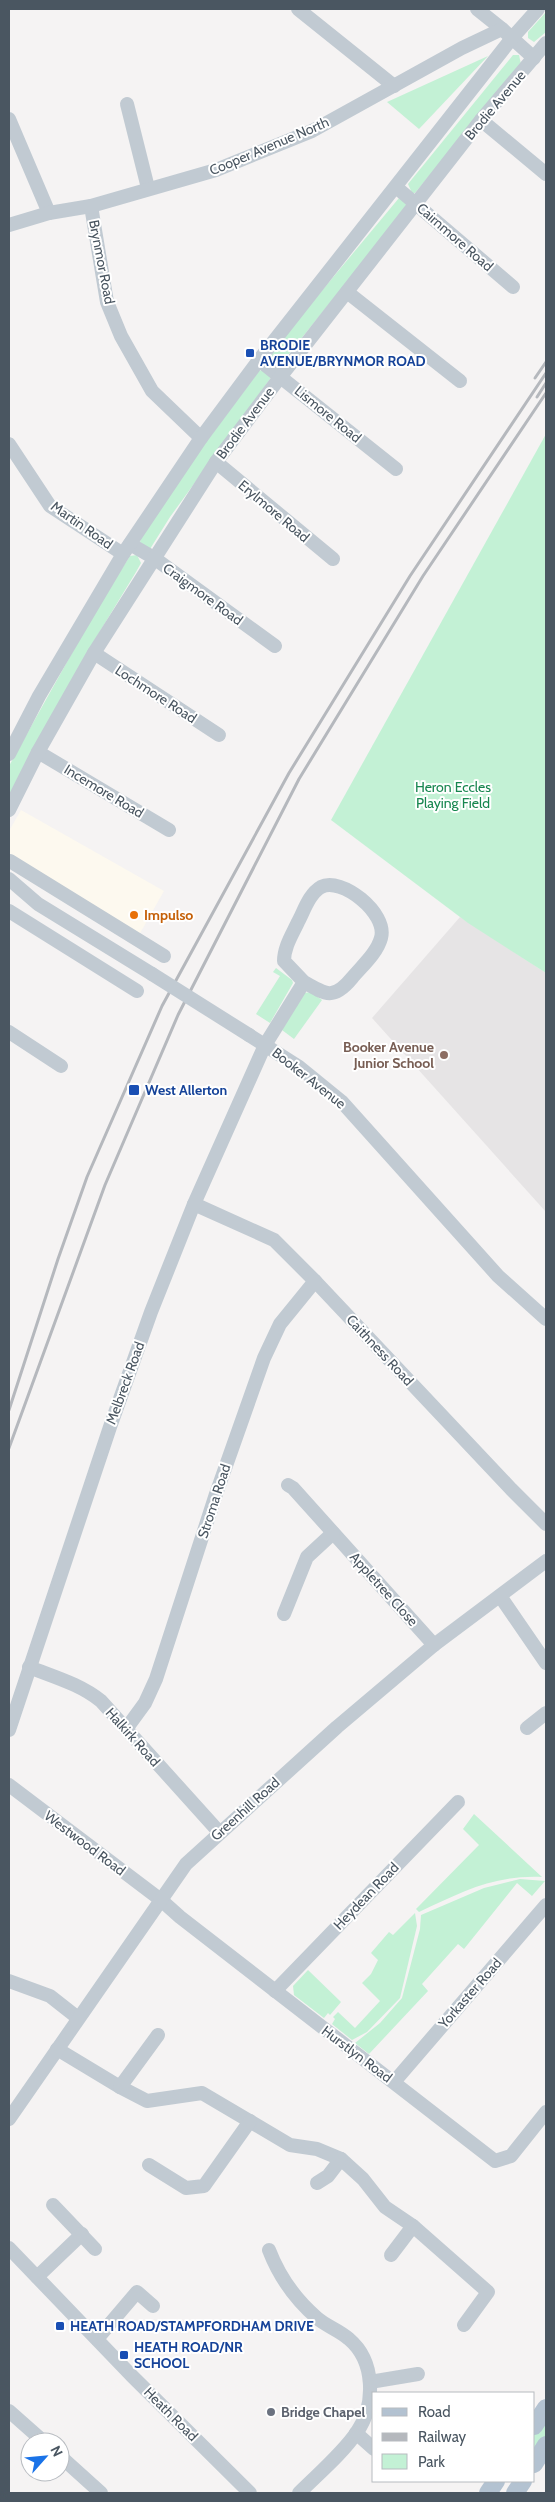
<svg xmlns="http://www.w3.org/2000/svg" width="555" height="2502" viewBox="0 0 555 2502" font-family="Cabin,sans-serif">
	<rect width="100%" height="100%" fill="#f5f3f3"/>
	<polygon fill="#fdf9ef" points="21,810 164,891 139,935 9,854 9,831"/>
	<polygon fill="#e6e4e5" points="460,917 546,973 546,1212 372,1018"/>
	<g fill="#c3f1d5">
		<polygon points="546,12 546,32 534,42 528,38 528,32"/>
		<polygon points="513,55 519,55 521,64 415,193 412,193 408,184"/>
		<polygon points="488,56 419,129 387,102"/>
		<polygon points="399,198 405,199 407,207 288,355 283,361 275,361 270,353"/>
		<polygon points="262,370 271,376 270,379 170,517 150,549 140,542 141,538 203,446 259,371"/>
		<polygon points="546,434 546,973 468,923 331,820"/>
		<polygon points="137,555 141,563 136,572 91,646 9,797 9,766 101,601 130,556"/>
		<polygon points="276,968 292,980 293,983 270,1023 256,1014 280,976 273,972"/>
		<polygon points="311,992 322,1000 294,1039 282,1030 304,993"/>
		<path d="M474 1814 542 1877C493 1875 462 1892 419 1912L416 1909 479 1845 463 1829Z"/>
		<polygon points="520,1879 545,1881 532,1896 517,1883 464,1949 458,1944 422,1984 428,1991 369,2054 355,2043 380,2023 402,1998 420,1929 421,1915 484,1888"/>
		<polygon points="415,1913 417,1926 400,1998 367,2032 352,2040 332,2024 335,2019 333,2017 338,2012 355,2028 380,2001 362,1983 371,1974 378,1960 371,1953 389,1932 393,1935"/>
		<polygon points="308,1970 341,2002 330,2015 328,2013 324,2018 294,1995 293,1986"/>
		<polygon points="546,2412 546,2440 534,2459 534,2430"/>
	</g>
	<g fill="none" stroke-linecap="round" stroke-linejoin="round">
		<g stroke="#c1cad2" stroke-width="14">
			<polyline points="298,9 394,86"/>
			<polyline points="477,9 502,29"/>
			<polyline points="127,104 148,188"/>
			<polyline points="9,119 49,213"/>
			<polyline points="481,120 546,174"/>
			<polyline points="396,187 513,287"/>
			<polyline points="91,206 107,302 121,336 152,391 201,438"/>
			<polyline points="9,225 49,213 91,206 216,170 312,131 462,48 502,29 534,58"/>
			<polyline points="347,292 460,381"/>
			<polyline points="259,360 396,469"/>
			<polyline points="9,444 50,506 123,554"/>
			<polyline points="216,462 333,559"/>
			<polyline points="130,544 154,558 275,646"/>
			<polyline points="94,653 219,735"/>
			<polyline points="38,752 169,830"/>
			<polyline points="9,754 39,696 123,554 201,438 259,360 512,38 538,9"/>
			<polyline points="9,810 38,752 94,653 216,462 281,376 481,120 546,43"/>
			<polyline points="10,861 164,956"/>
			<polyline points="9,879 38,904 152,974"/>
			<polyline points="9,911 137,991"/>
			<polyline points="9,1032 61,1066"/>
			<polyline points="249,1035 299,1067 342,1102 498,1276 546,1319"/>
			<polyline points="194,1204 274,1240 315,1281 511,1489 546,1524"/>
			<polyline points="288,1485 293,1488 434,1645"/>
			<polyline points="500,1596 546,1663"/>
			<polyline points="284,1614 307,1557 333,1533"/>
			<path d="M29 1667C54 1677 80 1684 101 1701L219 1832"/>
			<polyline points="527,1728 546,1713"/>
			<polyline points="126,1729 145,1703 156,1679 216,1494 264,1358 280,1324 315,1281"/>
			<path d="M9 1730 110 1427 151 1312 194 1204 265 1045 304 982 284 961C284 947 292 935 298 922 304 911 309 894 321 887 341 876 388 913 381 938 377 953 362 966 352 978 334 1000 326 995 304 982"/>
			<polyline points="9,1785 161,1900 180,1917 495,2161 511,2156 546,2112"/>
			<polyline points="9,1981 50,1996 78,2018"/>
			<polyline points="275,1991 458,1802"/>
			<polyline points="57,2049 120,2087 147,2101 202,2093 290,2145 317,2149 341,2159 363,2179 385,2207 413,2226 488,2292 464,2325"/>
			<polyline points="394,2082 546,1905"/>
			<polyline points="120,2087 158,2035"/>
			<polyline points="9,2119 186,1864 337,1727 434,1645 546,1561"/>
			<polyline points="149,2165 186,2188 204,2186 250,2121"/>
			<polyline points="317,2183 328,2176 341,2159"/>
			<polyline points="53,2205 95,2249"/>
			<polyline points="9,2248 131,2375 250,2493"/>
			<path d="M269 2250C279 2276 295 2299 317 2318 326 2326 339 2330 349 2339 375 2361 376 2404 357 2432 342 2454 318 2474 299 2493"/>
			<polyline points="391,2255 413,2226"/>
			<polyline points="37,2277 82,2234"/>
			<polyline points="97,2339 137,2292 153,2306"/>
			<polyline points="370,2382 418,2374"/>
			<polyline points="9,2411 44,2442"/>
			<polyline points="356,2433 374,2449"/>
			<polyline points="60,2456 101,2493"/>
		</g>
		<g stroke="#b3c2d1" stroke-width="18">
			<polyline points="534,2426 546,2408"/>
			<polyline points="534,2464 546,2445"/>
			<polyline points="488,2493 496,2481"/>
			<polyline points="515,2493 523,2481"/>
		</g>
		<g stroke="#b5b8bd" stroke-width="3">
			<polyline points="535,378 546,362"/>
			<polyline points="537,397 546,383"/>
			<polyline points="9,1410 58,1259 87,1177 162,1006 289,773 410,576 546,373"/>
			<polyline points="9,1448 105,1185 178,1015 299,779 423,576 546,393"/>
		</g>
		<polyline stroke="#c1cad2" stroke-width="14" points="152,974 249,1035"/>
	</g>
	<g fill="#1a4fb4" stroke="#fff" stroke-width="2">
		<rect x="245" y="348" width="10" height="10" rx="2.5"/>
		<rect x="128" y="1084" width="12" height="12" rx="2.5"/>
		<rect x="55" y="2321" width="10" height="10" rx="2.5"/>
		<rect x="119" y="2350" width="10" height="10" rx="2.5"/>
	</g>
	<circle fill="#e8710a" stroke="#fff" stroke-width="2" cx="134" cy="915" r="5"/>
	<circle fill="#8d6e63" stroke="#fff" stroke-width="2" cx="444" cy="1055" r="5"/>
	<circle fill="#6b7280" stroke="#fff" stroke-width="2" cx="271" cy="2412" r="5"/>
	<g text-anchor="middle" stroke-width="4" stroke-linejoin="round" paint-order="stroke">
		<g font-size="14" fill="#4a5661" stroke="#fff">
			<text transform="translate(495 105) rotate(-50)" y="5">Brodie Avenue</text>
			<text transform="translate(269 146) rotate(-23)" y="5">Cooper Avenue North</text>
			<text transform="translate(455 237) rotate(41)" y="5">Cairnmore Road</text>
			<text transform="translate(102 262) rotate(79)" y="5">Brynmor Road</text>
			<text transform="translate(328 414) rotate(39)" y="5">Lismore Road</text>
			<text transform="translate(245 423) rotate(-53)" y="5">Brodie Avenue</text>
			<text transform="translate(274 511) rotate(40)" y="5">Erylmore Road</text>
			<text transform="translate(82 525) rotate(35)" y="5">Martin Road</text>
			<text transform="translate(203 594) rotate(36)" y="5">Craigmore Road</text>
			<text transform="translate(156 694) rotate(33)" y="5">Lochmore Road</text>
			<text transform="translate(104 791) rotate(31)" y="5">Incemore Road</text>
			<text transform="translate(309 1078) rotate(38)" y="5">Booker Avenue</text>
			<text transform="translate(380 1350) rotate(47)" y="5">Caithness Road</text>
			<text transform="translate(125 1383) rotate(-70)" y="5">Melbreck Road</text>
			<text transform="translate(214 1501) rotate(-72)" y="5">Stroma Road</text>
			<text transform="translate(384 1589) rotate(48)" y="5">Appletree Close</text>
			<text transform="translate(133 1737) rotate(48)" y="5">Halkirk Road</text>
			<text transform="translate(245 1809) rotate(-42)" y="5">Greenhill Road</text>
			<text transform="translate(85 1843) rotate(37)" y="5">Westwood Road</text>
			<text transform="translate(366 1896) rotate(-46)" y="5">Heydean Road</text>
			<text transform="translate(470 1993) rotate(-49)" y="5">Yorkaster Road</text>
			<text transform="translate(357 2054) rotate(37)" y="5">Hurstlyn Road</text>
			<text transform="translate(171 2414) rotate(45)" y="5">Heath Road</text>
		</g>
		<g font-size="14" font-weight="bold" fill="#164399" stroke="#fff" text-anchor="start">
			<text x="260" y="350">BRODIE<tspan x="260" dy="16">AVENUE/BRYNMOR ROAD</tspan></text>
			<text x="145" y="1095">West Allerton</text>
			<text x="70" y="2331">HEATH ROAD/STAMPFORDHAM DRIVE</text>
			<text x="134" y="2352">HEATH ROAD/NR<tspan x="134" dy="16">SCHOOL</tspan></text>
		</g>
		<g font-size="14" fill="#17864f" stroke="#fff">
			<text x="453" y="792">Heron Eccles<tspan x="453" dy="16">Playing Field</tspan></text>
		</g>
		<g font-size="14" font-weight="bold" fill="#c56008" stroke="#fff" text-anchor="start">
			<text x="144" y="920">Impulso</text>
		</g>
		<g font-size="14" font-weight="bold" fill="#785e54" stroke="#fff" text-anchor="end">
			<text x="434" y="1052">Booker Avenue<tspan x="434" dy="16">Junior School</tspan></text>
		</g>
		<g font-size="14" font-weight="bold" fill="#5b616d" stroke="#fff" text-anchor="start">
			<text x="281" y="2417">Bridge Chapel</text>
		</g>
	</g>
	<rect width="555" height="2502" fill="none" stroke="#4a5661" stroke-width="20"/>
	<rect x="372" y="2392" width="162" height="90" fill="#ffffff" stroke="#b7bbc0"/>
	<rect x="382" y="2408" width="25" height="8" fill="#b3c2d1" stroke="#b7bbc0"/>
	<text x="418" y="2417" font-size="15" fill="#4a5661">Road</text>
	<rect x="382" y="2433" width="25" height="8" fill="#b5b8bd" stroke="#b7bbc0"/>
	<text x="418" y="2442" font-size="15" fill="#4a5661">Railway</text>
	<rect x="382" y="2454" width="25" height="15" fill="#c3f1d5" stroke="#b7bbc0"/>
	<text x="418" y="2467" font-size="15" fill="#4a5661">Park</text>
	<g transform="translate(45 2457) rotate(63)"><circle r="24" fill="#ffffff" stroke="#b7bbc0"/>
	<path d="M0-4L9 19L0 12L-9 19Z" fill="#1a73e8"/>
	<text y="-8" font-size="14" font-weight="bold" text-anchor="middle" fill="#4a5661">N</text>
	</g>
</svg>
